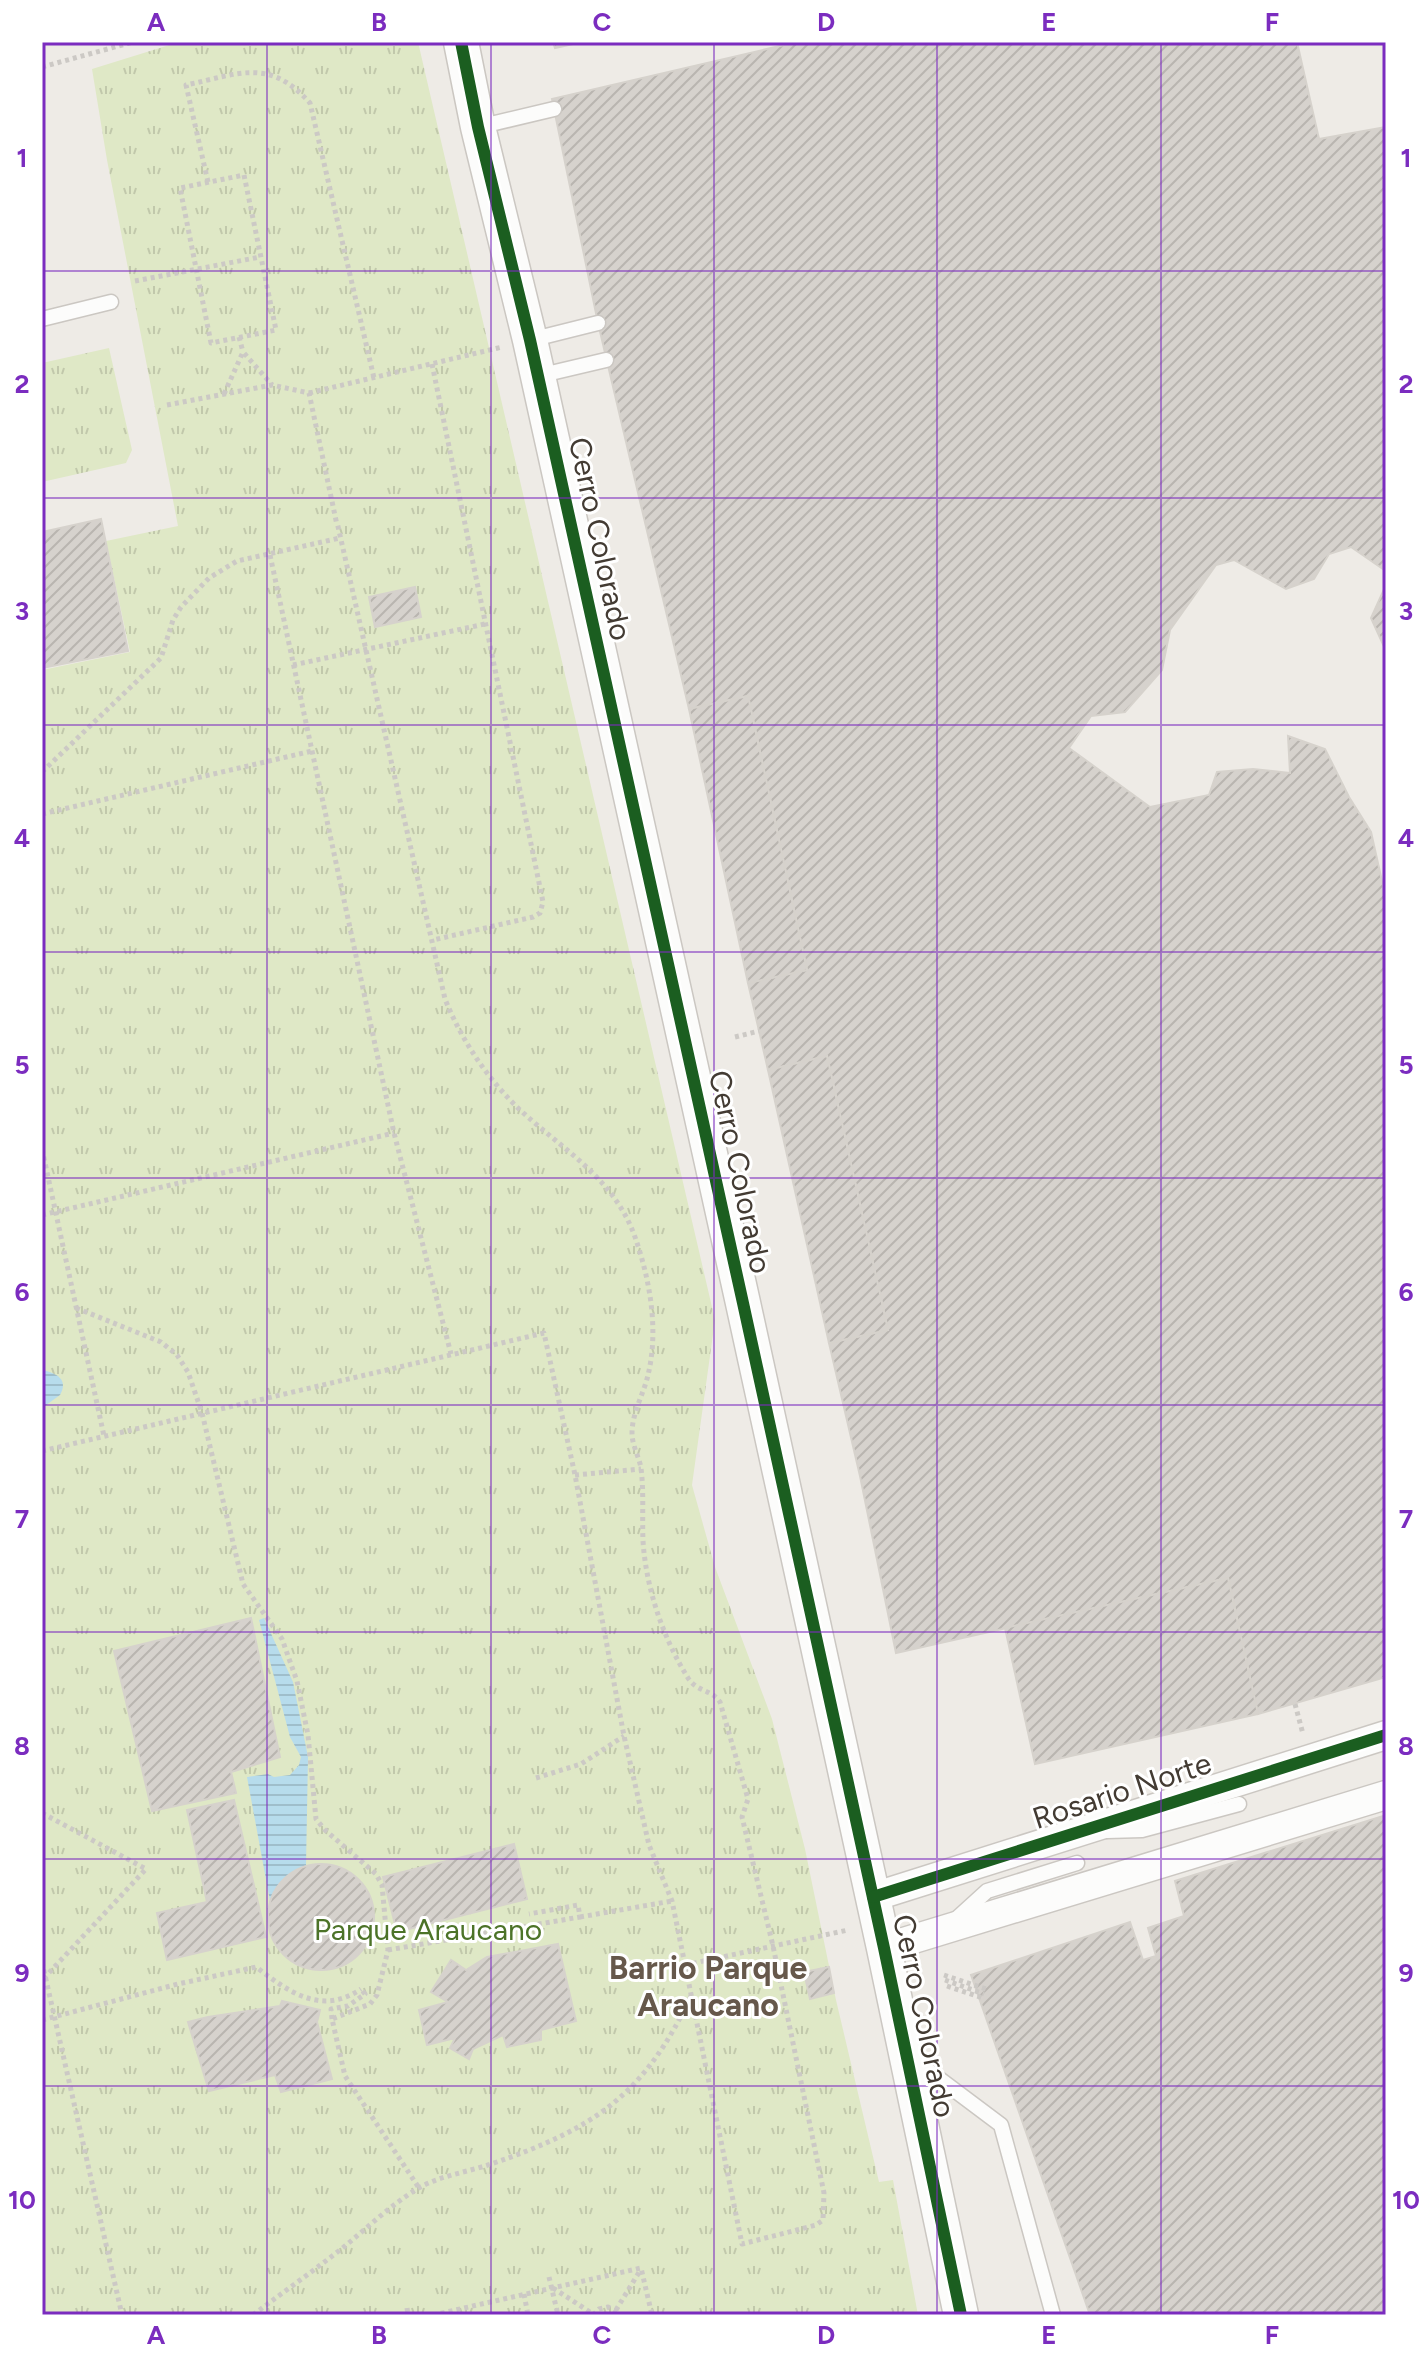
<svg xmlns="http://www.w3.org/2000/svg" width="1428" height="2357" viewBox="0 0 1428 2357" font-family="Figtree,sans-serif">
	<defs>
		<pattern id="grass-tufts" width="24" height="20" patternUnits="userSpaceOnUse" patternTransform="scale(2)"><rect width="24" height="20" fill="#dfe8c6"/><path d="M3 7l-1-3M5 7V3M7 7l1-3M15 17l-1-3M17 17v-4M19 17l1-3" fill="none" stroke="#c1c8ab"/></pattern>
		<pattern id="water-rules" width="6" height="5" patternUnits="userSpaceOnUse" patternTransform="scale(2)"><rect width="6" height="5" fill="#b7dcec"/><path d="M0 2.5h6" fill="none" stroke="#9fbecb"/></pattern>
		<pattern id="building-hatch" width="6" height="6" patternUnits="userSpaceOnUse" patternTransform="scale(2)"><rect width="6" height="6" fill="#d6d2cd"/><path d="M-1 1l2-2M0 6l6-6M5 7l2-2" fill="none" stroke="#b9b5b0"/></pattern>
	</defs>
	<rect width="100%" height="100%" fill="#eeebe6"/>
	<g fill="url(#grass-tufts)">
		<polygon points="179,42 418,42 715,1320 692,1485 715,1567 772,1719 805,1849 836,2000 879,2182 893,2180 918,2315 42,2315 42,696 45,695 42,670 130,652 106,541 178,526 107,160 92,69"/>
		<polygon points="109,348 132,450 126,463 42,482 42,363"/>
	</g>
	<g fill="url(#water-rules)">
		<path d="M42 1370C56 1373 69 1379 60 1395L42 1408Z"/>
		<path d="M264 1618 293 1682 308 1757 306 1866C288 1874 279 1884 270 1901L247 1777 268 1774 274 1777 290 1775 299 1765 301 1757 290 1737 259 1620Z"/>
	</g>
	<g fill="url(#building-hatch)" stroke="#d6d2cc" stroke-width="2">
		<polygon points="553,42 582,42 555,48"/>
		<polygon points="797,42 1297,42 1319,139 1386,127 1386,571 1351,547 1329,554 1314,579 1286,589 1234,560 1216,565 1170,630 1162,670 1125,712 1091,716 1069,748 1150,807 1209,795 1217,772 1253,769 1290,773 1288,736 1325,749 1349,797 1371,832 1386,899 1386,1677 1258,1714 1228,1578 896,1653 860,1476 829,1343 888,1330 827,1056 768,1070 748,983 807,970 748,696 689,709 598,323 552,99"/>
		<polygon points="101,519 128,651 42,668 42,532"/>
		<polygon points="1386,585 1386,651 1371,618"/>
		<polygon points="415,587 421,617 375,627 369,597"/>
		<polygon points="748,696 807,970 748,983 689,709"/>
		<polygon points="827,1056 888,1330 829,1343 768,1070"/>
		<polygon points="1228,1578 1258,1714 1035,1764 1005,1628"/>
		<polygon points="251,1618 280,1757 231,1772 236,1793 152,1811 114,1651"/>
		<polygon points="234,1800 266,1937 167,1960 157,1913 207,1902 187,1810"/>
		<polygon points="1386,1815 1386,2315 1090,2315 971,1975 1130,1922 1143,1960 1156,1956 1148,1928 1184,1916 1175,1881"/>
		<polygon points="514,1844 527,1899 397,1932 383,1877"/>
		<circle cx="321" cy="1917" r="53"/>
		<polygon points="558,1944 576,2021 541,2030 541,2040 507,2047 503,2035 473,2049 469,2059 450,2048 455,2038 427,2045 419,2010 448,2002 431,1992 451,1960 466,1970 487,1957"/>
		<polygon points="829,1967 834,1993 810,1999 804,1972"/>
		<polygon points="282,2001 320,2010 317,2022 332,2079 281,2092 275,2075 209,2091 188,2022 208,2017 280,2006"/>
	</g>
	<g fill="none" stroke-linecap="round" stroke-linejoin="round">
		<g stroke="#cbc7c2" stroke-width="17">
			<g id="service">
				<polyline points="478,127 554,109"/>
				<polyline points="42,319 111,302"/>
				<polyline points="530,340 598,323"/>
				<polyline points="538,376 606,360"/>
				<polyline points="1107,1831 1142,1830 1239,1804"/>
				<polyline points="954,1921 987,1891 1077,1863"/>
				<polyline points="913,2059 1001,2125 1053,2315"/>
			</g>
		</g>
		<g stroke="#cbc7c2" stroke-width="31">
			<g id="minor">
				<polyline points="873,1897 1386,1735"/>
				<polyline points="884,1948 1386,1795"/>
			</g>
		</g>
		<g stroke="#cbc7c2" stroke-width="37">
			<polyline id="tertiary" points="461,42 478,127 530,340 743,1303 884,1948 961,2315"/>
		</g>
		<g stroke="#ccc9c5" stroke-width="5" stroke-dasharray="4 4" stroke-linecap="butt">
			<polyline points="42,67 133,42"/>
			<polygon points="244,175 276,330 211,343 180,188"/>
			<path d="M208 182 186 85C239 74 269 57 310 103L374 378"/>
			<polyline points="135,281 260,257"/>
			<polyline points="239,337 243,352"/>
			<polyline points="432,364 543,902 540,913 533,917 433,940"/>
			<polyline points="309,393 502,347"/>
			<polyline points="224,394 243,352 272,385"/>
			<polyline points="167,405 272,385 309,393 337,525"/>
			<polyline points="270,555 394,1133 451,1354"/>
			<polyline points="293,665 485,624"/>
			<polyline points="42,772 161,658 173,620 181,607 209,578 237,561 340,538"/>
			<polyline points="42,814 312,751"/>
			<polyline points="735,1037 759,1031"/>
			<polyline points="42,1149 104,1436"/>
			<polyline points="42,1215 394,1133"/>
			<polyline points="76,1308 161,1342 177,1355 188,1372 202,1413 243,1584 282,1639 297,1681 308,1735 316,1819 325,1830 376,1874 382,1885 388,1950 377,1995 370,2004 332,2019 345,2076 419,2188"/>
			<path d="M42 1451 544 1333 575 1475 624 1736 649 1845 672 1901 742 2244 816 2225 823 2220 824 2193 773 1946 742 1817 748 1799 720 1702C711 1689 697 1692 688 1678 663 1638 646 1588 643 1541 642 1517 644 1492 641 1468 639 1457 632 1445 632 1433 632 1413 644 1393 648 1375 659 1330 650 1280 635 1237 614 1178 563 1150 519 1109 487 1078 462 1041 445 999L337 522"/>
			<polyline points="575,1475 641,1469"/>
			<polyline points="1295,1704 1303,1734"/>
			<polyline points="536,1778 581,1764 624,1736"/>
			<polyline points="42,1813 146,1869 45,1977"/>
			<polyline points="580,1917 672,1901"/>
			<polyline points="388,1950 580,1917 578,1905 529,1914"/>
			<polyline points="42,1962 122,2315"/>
			<polyline points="685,1965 848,1930"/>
			<polyline points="944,1975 986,1989"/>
			<polyline points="945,1980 984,1994"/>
			<polyline points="947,1986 983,1998"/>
			<polyline points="332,2019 331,2009 348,2006 365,1994 361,1989"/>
			<path d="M42 2020 178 1984 256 1967C289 1992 321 2016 361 1989"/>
			<polyline points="549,2277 558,2315"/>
			<polyline points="553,2288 593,2314"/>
			<polyline points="524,2294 528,2315"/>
			<polyline points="407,2308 408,2315"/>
			<polyline points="616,2310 641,2269"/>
			<path d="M253 2315C283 2292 315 2270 345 2246 368 2227 391 2205 417 2189 438 2176 468 2172 491 2164 594 2129 645 2095 692 1994"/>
			<polyline points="433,2315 641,2268 652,2315"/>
			<polyline points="593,2315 599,2309 608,2307 621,2315"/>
		</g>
		<use href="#service" stroke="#fcfcfb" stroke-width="14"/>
		<use href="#minor" stroke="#fcfcfb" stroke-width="28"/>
		<use href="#tertiary" stroke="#fcfcfb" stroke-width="34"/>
		<g stroke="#fff" stroke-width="17">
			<g id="cycleway">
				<polyline points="461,42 478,127 530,340 743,1303 884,1948 961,2315"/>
				<polyline points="873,1897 1386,1735"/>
			</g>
		</g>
		<use href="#cycleway" stroke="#1b5e20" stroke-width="12"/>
	</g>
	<path fill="none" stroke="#7b2cbf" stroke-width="2" stroke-opacity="0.55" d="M267 42V2315M491 42V2315M714 42V2315M937 42V2315M1161 42V2315M42 271H1386M42 498H1386M42 725H1386M42 952H1386M42 1178H1386M42 1405H1386M42 1632H1386M42 1859H1386M42 2086H1386"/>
	<g text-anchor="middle" stroke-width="6" stroke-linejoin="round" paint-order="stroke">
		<g font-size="30" fill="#433b33" stroke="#fff">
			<text transform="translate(600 539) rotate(78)" y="10">Cerro Colorado</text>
			<text transform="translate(740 1172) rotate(78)" y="10">Cerro Colorado</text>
			<text transform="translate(1122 1791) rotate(-18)" y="10">Rosario Norte</text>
			<text transform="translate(924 2016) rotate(78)" y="10">Cerro Colorado</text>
		</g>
		<g font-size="30" fill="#4c7328" stroke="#fff">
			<text x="428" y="1940">Parque Araucano</text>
		</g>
		<g font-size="32" font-weight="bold" fill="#66584b" stroke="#fff">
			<text x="708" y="1979">Barrio Parque<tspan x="708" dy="37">Araucano</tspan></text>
		</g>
	</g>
	<rect width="1428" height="2357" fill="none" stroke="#ffffff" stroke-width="88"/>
	<rect x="44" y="44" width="1340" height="2269" fill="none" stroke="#7b2cbf" stroke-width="3"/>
	<g font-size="26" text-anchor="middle" font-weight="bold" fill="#7b2cbf">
		<text x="156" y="31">A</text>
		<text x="379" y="31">B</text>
		<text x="602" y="31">C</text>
		<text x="826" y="31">D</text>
		<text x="1049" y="31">E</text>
		<text x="1272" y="31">F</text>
		<text x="22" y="167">1</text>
		<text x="1406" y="167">1</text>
		<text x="22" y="393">2</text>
		<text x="1406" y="393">2</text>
		<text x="22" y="620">3</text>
		<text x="1406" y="620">3</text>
		<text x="22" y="847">4</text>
		<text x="1406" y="847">4</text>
		<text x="22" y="1074">5</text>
		<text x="1406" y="1074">5</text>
		<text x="22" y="1301">6</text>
		<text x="1406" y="1301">6</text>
		<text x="22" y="1528">7</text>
		<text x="1406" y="1528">7</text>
		<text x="22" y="1755">8</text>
		<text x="1406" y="1755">8</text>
		<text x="22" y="1982">9</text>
		<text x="1406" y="1982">9</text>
		<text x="22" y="2209">10</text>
		<text x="1406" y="2209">10</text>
		<text x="156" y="2344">A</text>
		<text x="379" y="2344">B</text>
		<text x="602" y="2344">C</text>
		<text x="826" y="2344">D</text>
		<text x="1049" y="2344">E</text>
		<text x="1272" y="2344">F</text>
	</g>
</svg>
